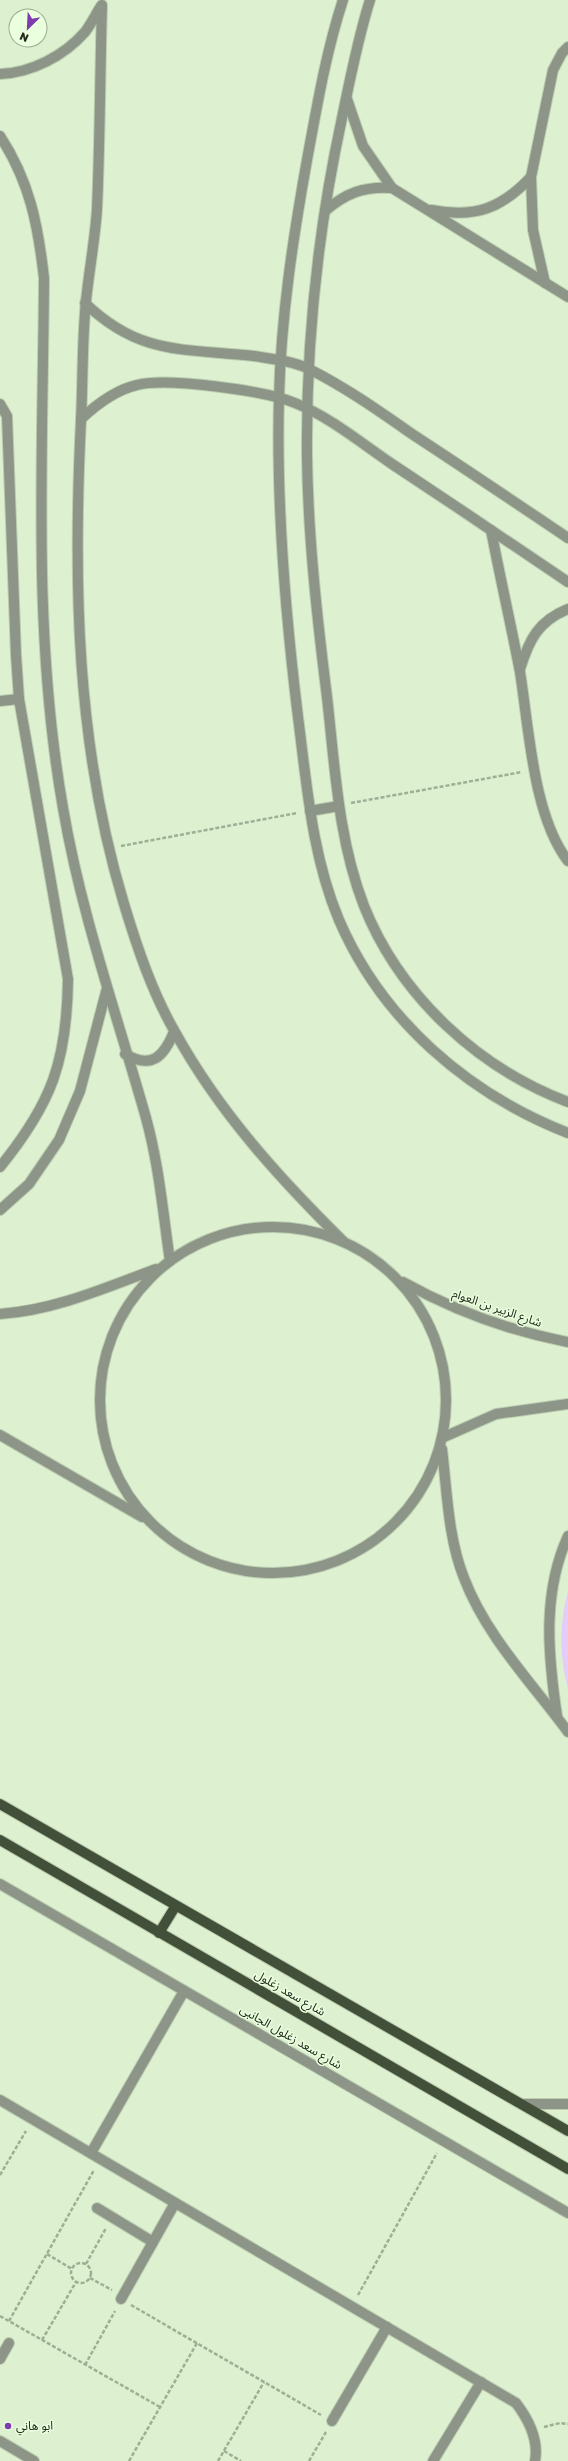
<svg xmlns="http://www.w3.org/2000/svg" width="568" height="2461" viewBox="0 0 568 2461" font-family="'Golos Text','Noto Sans Arabic',sans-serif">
	<rect width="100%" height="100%" fill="#ddf1d0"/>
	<path fill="#e4cef9" d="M568 1591V1689C559 1656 559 1624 568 1591Z"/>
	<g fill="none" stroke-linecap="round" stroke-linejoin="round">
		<g stroke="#bccdb0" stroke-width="12">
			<g id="minor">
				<path d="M343 0C326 52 317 106 307 160 293 238 281 317 279 397 276 504 285 611 298 717 307 786 312 856 339 920 382 1020 468 1094 568 1133"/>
				<path d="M370 0C358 38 350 79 342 118 318 229 306 342 307 455 308 536 317 617 327 697 335 767 338 839 364 906 400 996 478 1068 568 1102"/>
				<path d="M102 5C100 73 100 141 97 209 95 240 89 271 86 301 82 340 83 380 81 420 73 583 76 746 124 904 137 947 152 992 175 1032 219 1112 280 1179 344 1242"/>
				<path d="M0 74C31 73 64 56 85 32 91 24 96 14 101 6"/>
				<polyline points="347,99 363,146 392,188 568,297"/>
				<path d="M0 136C30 182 38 225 44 278 43 457 32 632 63 808 81 914 117 1015 146 1118 159 1165 163 1213 170 1261"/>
				<path d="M431 210C475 218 501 209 531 177"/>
				<path d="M325 211C346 193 364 186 392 188"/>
				<polyline points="545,283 533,230 531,177 553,70 562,53 568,47"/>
				<path d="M85 303C140 356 184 348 254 356 273 359 292 361 309 369 345 387 379 411 412 434 464 468 516 503 568 538"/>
				<path d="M0 404 7 416 16 655 19 699 68 979C67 1061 52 1103 0 1167"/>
				<path d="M81 419C97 404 115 390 137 385 167 377 266 391 295 403 330 417 361 443 392 464 451 503 509 542 568 582"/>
				<path d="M491 530C500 577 511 625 520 672 529 728 533 816 568 861"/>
				<path d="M520 669C529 640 538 621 568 609"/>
				<polyline points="0,701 19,699"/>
				<polyline points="310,811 339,806"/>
				<path d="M125 1054C152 1070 164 1056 174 1032"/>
				<polyline points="0,1210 29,1184 59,1140 80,1091 107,988"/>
				<circle cx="273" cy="1400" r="173"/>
				<path d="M403 1282C455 1311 510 1331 568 1342"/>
				<path d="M0 1314C55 1310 105 1288 156 1269"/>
				<polyline points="0,1435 142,1517"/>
				<polyline points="444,1437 496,1414 568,1404"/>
				<path d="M442 1449C447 1491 448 1538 464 1578 486 1636 532 1683 568 1732"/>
				<path d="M557 1716C548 1655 542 1593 568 1536"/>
				<polyline points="0,1884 568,2213"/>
				<path d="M0 2100 516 2403C529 2420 539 2439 535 2461"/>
				<polyline points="522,2104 568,2104"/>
				<polyline points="91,2153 184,1991"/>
				<polyline points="97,2208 153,2242"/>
				<polyline points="121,2299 175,2203"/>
				<polyline points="0,2359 9,2343"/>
				<polyline points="332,2421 387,2327"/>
				<polyline points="0,2441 34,2461"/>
				<polyline points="433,2461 481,2382"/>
			</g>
		</g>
		<g stroke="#bccdb0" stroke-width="12">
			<g id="major">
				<polyline points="0,1804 568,2131"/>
				<polyline points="0,1840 568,2169"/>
				<polyline points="159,1933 175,1907"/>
			</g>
		</g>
		<g stroke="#9faf95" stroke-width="2.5" stroke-dasharray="4 2" stroke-linecap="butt">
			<polyline points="351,803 522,772"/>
			<polyline points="121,846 297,813"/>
			<polyline points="0,2175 26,2131"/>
			<polyline points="47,2254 72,2269"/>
			<circle cx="81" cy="2273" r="10"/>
			<polyline points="86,2264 106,2228"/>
			<polyline points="90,2278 112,2290"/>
			<polyline points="358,2295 437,2153"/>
			<polyline points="131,2305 321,2415"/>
			<polyline points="0,2316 160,2407"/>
			<polyline points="9,2321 94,2170"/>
			<polyline points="42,2340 76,2282"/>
			<polyline points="85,2365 115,2311"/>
			<polyline points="544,2427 560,2423 568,2424"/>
			<polyline points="224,2451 241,2461"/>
			<polyline points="129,2461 197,2343"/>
			<polyline points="218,2461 264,2382"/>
			<polyline points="309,2461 326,2432"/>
		</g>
		<use href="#minor" stroke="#8c9587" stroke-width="10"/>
		<use href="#major" stroke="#425039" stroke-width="10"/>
	</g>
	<circle fill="#7f3baf" stroke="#eaffdd" stroke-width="1.5" cx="8" cy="2426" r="4"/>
	<g text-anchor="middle" stroke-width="3" stroke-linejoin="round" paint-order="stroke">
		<g font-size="12" fill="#232a1e" stroke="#eaffdd">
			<text transform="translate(497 1308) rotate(19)" y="4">شارع الزبير بن العوام</text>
			<text transform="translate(290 1993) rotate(30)" y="4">شارع سعد زغلول</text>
			<text transform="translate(291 2037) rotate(30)" y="4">شارع سعد زغلول الجانبى</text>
		</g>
		<g font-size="12" fill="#232a1e" stroke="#eaffdd" text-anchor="start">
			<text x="16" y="2430">ابو هاني</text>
		</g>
	</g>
	<g transform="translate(28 28) rotate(204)"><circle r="19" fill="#eaffdd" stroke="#9aaa91"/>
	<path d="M0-3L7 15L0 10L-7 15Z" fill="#7f3baf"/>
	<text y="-6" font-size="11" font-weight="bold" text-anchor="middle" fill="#232a1e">N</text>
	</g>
</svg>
